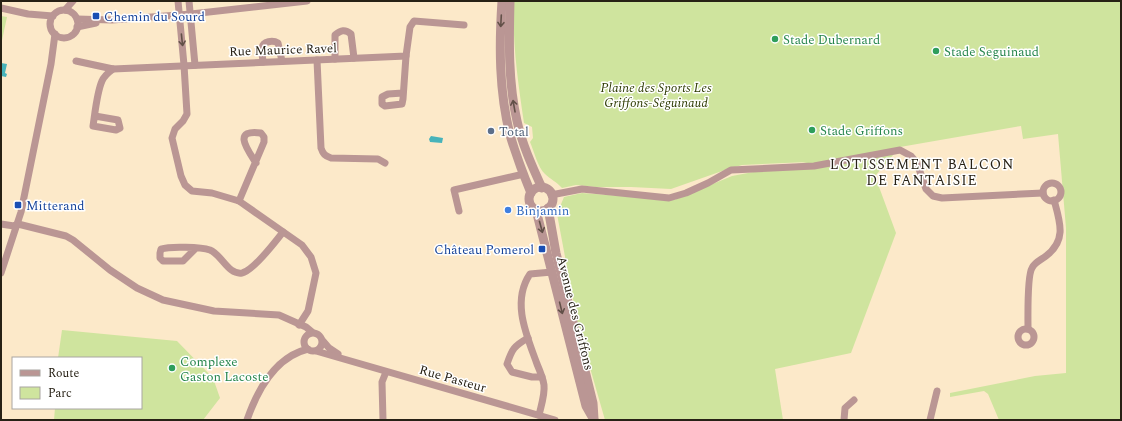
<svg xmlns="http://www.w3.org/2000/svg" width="1122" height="421" viewBox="0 0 1122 421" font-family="Spectral,serif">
	<rect width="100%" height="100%" fill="#fce9c9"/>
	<g fill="#cfe49e">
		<path d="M514 1H1121V420H999L988 394 984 391 950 397V393L1035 376 1066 373V228L1058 134 1023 139 1021 126 900 147 875 176 896 233 851 353 775 369 783 420H605L578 326 557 214 564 197 582 193 674 200 732 176 807 162 742 165 725 170 671 189 631 187H596L576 185 562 188C557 182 550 179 545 174 538 168 534 151 530 142L533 138 532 127 524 123C518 82 512 42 514 1Z"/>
		<polygon points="1,16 7,17 1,45"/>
		<polygon points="62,330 177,341 213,378 220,398 203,420 54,420 55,408 141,408 141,358 58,358"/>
	</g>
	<g fill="#47b3ba">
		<polygon points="1,63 7,64 5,73 7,74 6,77 1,76"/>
		<polygon points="431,136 443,138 442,143 430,142 429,139"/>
	</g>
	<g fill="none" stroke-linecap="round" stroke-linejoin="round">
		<g stroke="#ba9694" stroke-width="7">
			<polyline points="178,1 184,65 187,114 183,121 175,129 172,138 181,176 185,185 192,191 212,193 239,201 302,245 311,257 316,273 308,311 299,325"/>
			<polyline points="189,1 195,65"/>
			<polyline points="1,8 28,14 53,16"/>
			<polyline points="65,10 73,1"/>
			<circle cx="64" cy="24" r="14"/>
			<polyline points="77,19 112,20 191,14 307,1"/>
			<polyline points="77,27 96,23"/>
			<path d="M335 59V35C341 30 345 29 351 34L354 58"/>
			<path d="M317 60 321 148C323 154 325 156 331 158L378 159 385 163"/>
			<polyline points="76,61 113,69 406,56 410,27 414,21 464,25"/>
			<path d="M263 62C263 58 261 52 262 48 263 41 273 40 278 43L282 61"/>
			<polyline points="403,93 388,94 382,97 382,104 385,106 402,104 403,99 406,56"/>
			<path d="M95 116 118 120 120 128 116 130 93 126C95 113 97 92 102 81 104 76 109 72 113 69"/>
			<circle cx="1052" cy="192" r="9"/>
			<polyline points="551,195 582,189 669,198 686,193 708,183 731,170 814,166 900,150 911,156 917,163 926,189 933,196 942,198 1043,193"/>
			<path d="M239 201 264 142V137L261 133C232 129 247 149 256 163"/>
			<polyline points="459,211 454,190 524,174"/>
			<polyline points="1,224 14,226 18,224"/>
			<polyline points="18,224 66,236 73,240 110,270 137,288 163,300 214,311 279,315 306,327 312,332"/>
			<path d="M196 248 183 261H163L160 258V253L161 249C170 246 201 247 210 250 222 255 228 275 242 273 253 271 276 241 283 232"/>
			<polyline points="1,273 21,212 51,64 55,34"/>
			<path d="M1028 329C1028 318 1027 276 1032 268 1035 262 1041 260 1046 256 1067 240 1060 222 1054 200"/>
			<circle cx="1026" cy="337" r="8"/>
			<circle cx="313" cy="342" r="9"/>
			<path d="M528 338C514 346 512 349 507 364L512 372 532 377H542"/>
			<polyline points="323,341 329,348 338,354"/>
			<polyline points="316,351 555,420"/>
			<path d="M539 415C541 406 545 395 544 385 543 378 540 371 537 364 527 336 511 302 530 274L552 272"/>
			<path d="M247 420C257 391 275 357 308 349"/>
			<polyline points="383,420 382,382 386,372"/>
			<polyline points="844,420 845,408 854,400"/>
			<polyline points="930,420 937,391"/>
		</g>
		<g stroke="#ba9694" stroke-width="9">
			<path d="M502 1C499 46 499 91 510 135 516 155 523 174 531 193"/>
			<path d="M510 1C509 41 508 82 517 121 522 144 532 166 542 188"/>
			<circle cx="541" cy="199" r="12"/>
			<polyline points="548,208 556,253 593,403 594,419"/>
			<polyline points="536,210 586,406 594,420"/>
		</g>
	</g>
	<defs><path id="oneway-shaft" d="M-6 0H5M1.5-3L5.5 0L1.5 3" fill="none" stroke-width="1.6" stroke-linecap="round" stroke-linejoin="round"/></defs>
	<g stroke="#625048">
		<use href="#oneway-shaft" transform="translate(501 21) rotate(93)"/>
		<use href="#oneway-shaft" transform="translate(182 40) rotate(84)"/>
		<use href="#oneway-shaft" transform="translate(514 106) rotate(-100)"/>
		<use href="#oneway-shaft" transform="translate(541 227) rotate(75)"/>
		<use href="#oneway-shaft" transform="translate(561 308) rotate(76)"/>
	</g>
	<g fill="#1a4fb4" stroke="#fff" stroke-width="1.5">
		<rect x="92" y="12" width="8" height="8" rx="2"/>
		<rect x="14" y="201" width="8" height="8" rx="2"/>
		<rect x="538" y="245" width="8" height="8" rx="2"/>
	</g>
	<g fill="#2e9e5b" stroke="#fff" stroke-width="1.5">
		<circle cx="775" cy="39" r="4"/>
		<circle cx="936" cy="51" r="4"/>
		<circle cx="812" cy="130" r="4"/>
		<circle cx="172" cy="368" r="4"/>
	</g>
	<circle fill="#5c6f8a" stroke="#fff" stroke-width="1.5" cx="491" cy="131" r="4"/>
	<circle fill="#3f7fe0" stroke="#fff" stroke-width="1.5" cx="508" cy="210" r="4"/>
	<g text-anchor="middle" stroke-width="3" stroke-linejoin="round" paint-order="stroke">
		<g font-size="13" fill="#164399" stroke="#fff" text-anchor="start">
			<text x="104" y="21">Chemin du Sourd</text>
			<text x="26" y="210">Mitterand</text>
			<text x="534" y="254" text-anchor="end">Château Pomerol</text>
		</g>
		<g font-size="13" fill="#27864d" stroke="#fff" text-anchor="start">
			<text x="783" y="44">Stade Dubernard</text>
			<text x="944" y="56">Stade Seguinaud</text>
			<text x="820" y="135">Stade Griffons</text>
			<text x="180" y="366">Complexe<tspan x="180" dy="15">Gaston Lacoste</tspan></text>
		</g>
		<g font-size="13" fill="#272115" stroke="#fff">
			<text transform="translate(283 49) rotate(-2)" y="5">Rue Maurice Ravel</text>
			<text transform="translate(576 313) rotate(76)" y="5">Avenue des Griffons</text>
			<text transform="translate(453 378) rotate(16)" y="5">Rue Pasteur</text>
		</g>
		<g font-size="13" font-style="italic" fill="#303d05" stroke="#fff">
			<text x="656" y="92">Plaine des Sports Les<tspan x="656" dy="15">Griffons-Séguinaud</tspan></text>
		</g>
		<g font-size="13" fill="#4e5e75" stroke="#fff" text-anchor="start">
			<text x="499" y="136">Total</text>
		</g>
		<g font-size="13" fill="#366cbe" stroke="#fff" text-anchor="start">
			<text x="516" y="215">Binjamin</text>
		</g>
		<g font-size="14" letter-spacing="1" fill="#272115" stroke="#fff">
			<text x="922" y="169">LOTISSEMENT BALCON<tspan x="922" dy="16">DE FANTAISIE</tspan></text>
		</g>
	</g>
	<rect width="1122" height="421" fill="none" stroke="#272115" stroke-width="4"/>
	<rect x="12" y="357" width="130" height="52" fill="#ffffff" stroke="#a9a6a1"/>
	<rect x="20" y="370" width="20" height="6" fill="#ba9694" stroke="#a9a6a1"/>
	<text x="48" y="377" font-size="12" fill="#272115">Route</text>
	<rect x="20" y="387" width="20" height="12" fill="#cfe49e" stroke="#a9a6a1"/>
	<text x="48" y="397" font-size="12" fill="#272115">Parc</text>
</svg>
